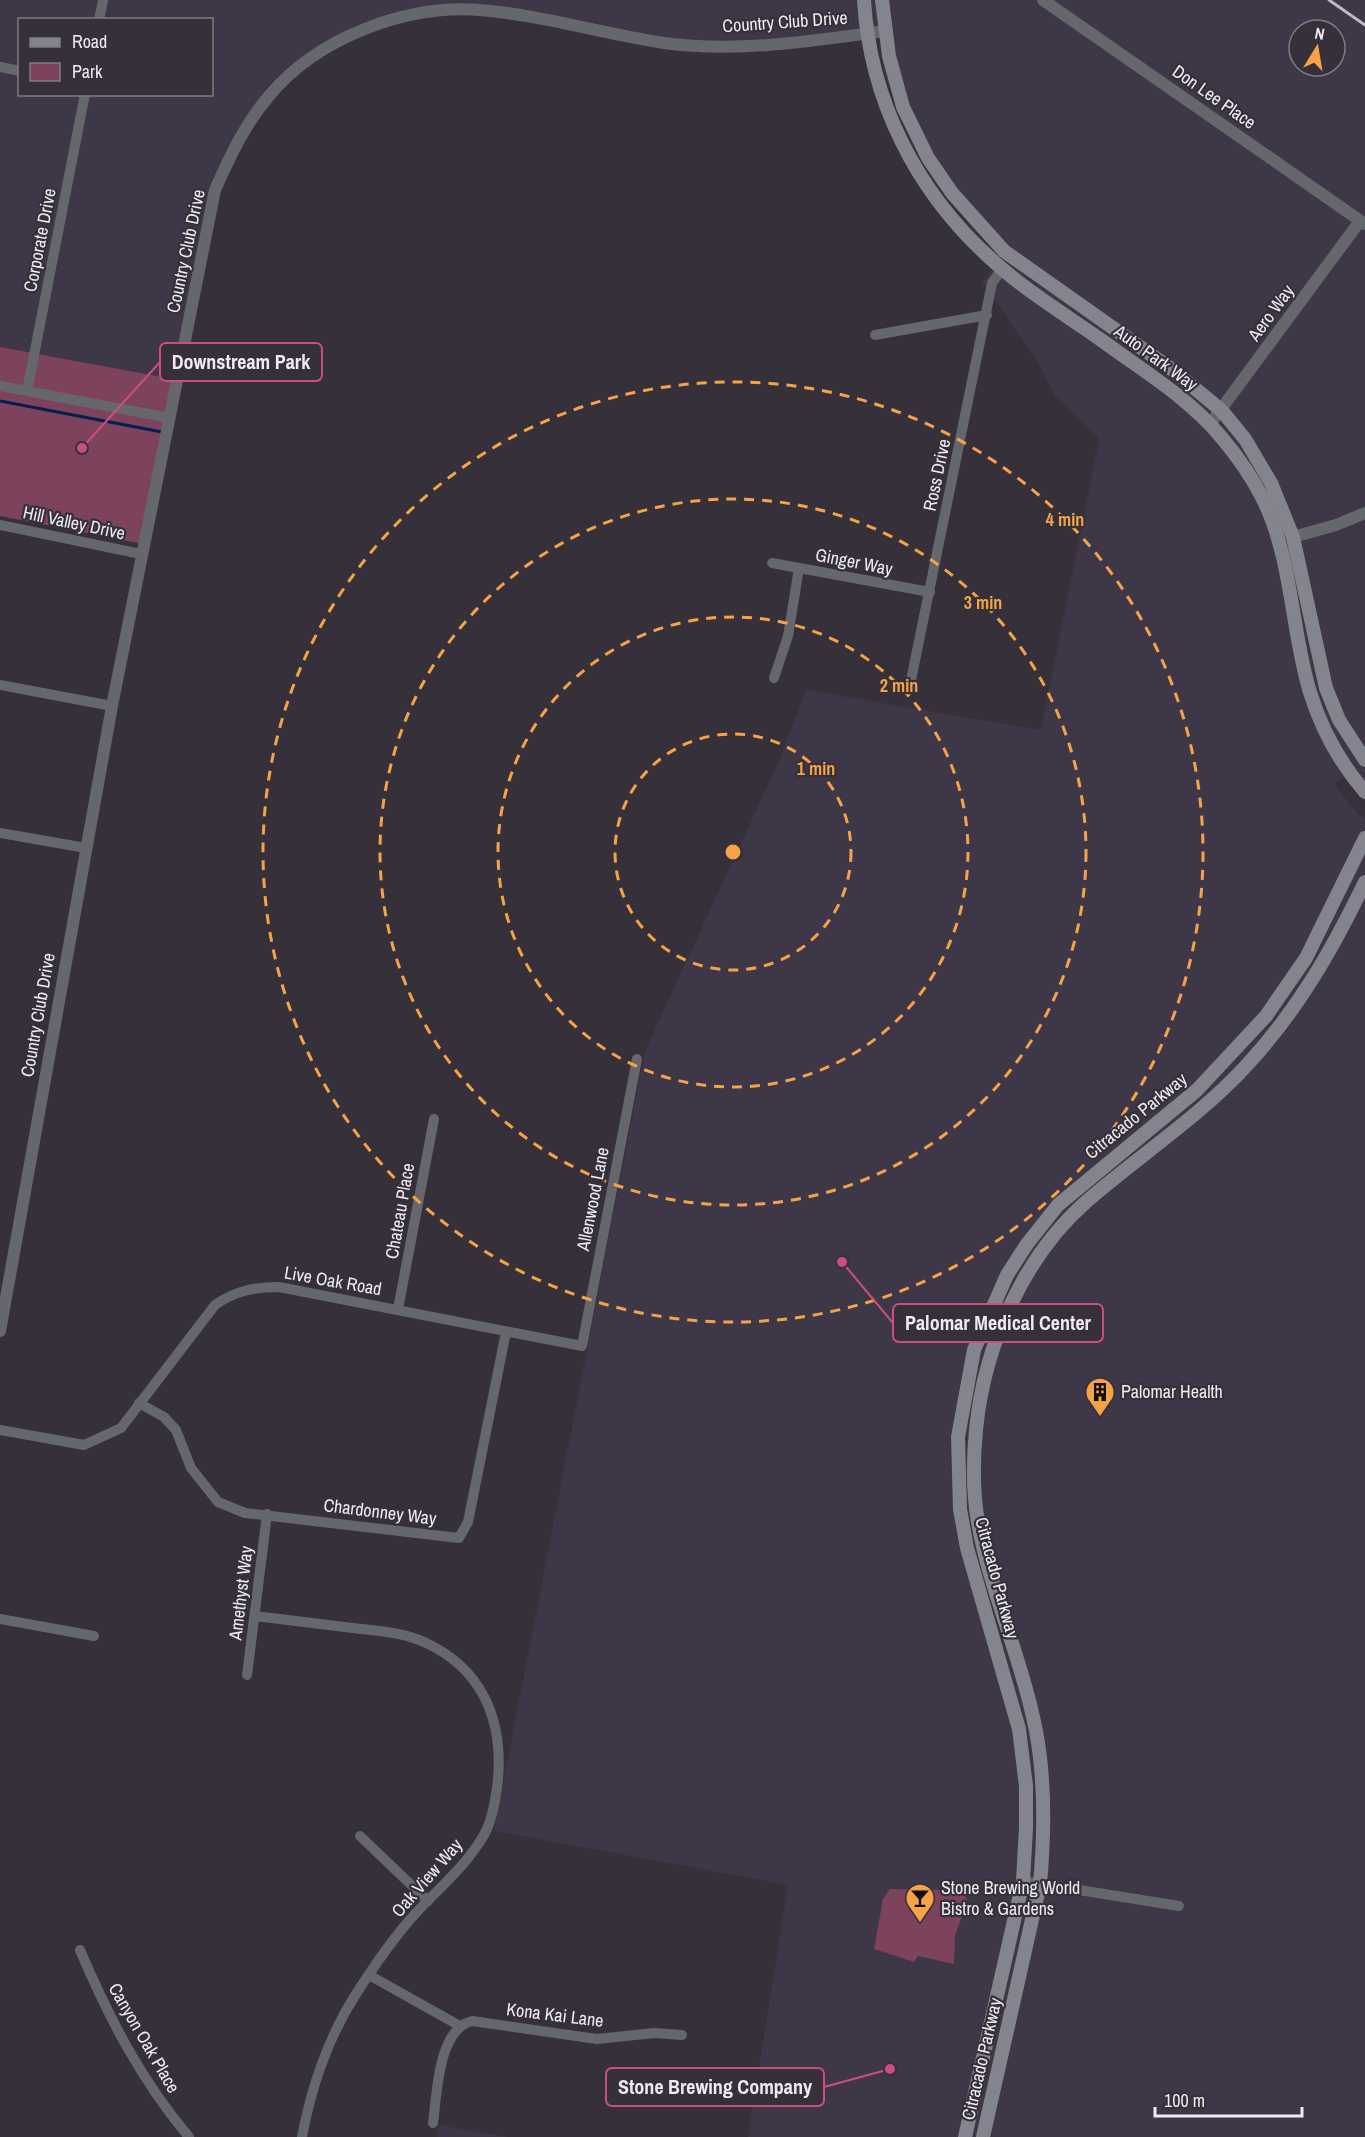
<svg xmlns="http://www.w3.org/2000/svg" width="1365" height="2137" viewBox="0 0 1365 2137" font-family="'Archivo Narrow',sans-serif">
	<rect width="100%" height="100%" fill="#35303a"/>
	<g fill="#3e3747" fill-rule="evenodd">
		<path d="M0 0H1365V782L1355 770 1334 784 1357 813 1365 818V2137H748L788 1885 494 1831 645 1051 779 761 806 690 1041 730 1099 439 1054 394 1037 360 982 282 1002 258 972 228 934 181 898 111 884 72 878 33 740 48 448 10 347 36 271 94 219 180 145 544 0 516ZM20 20H212V94H20ZM1299 30H1335V66H1299Z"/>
		<polygon points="439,2125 509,2137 437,2137"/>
	</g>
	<g fill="#7d435c">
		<polygon points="0,347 178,380 143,544 0,516"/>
		<polygon points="890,1889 955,1890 965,1894 967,1901 955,1936 954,1964 918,1956 914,1962 874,1949 883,1899"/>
	</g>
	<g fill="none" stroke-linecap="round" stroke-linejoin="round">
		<polyline stroke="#011f4f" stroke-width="3" points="0,401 162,432"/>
		<g stroke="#66676c" stroke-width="10">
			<polyline points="99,20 103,0"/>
			<polyline points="0,67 20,71"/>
			<polyline points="875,335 987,315"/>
			<polyline points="0,386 170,418"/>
			<polyline points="27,391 85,94"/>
			<polyline points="0,525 141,554"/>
			<polyline points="772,563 930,592"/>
			<polyline points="774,678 788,636 799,568"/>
			<polyline points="0,685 112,706"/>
			<polyline points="909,690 992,283 1002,269"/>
			<polyline points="0,833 86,848"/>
			<polyline points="398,1309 434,1119"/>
			<polyline points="139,1403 164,1417 176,1430 191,1468 218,1502 245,1513 459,1538 468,1522 506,1332"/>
			<path d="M0 1430 84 1445 121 1428 215 1305C235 1291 254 1287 279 1287L582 1346 637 1059"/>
			<path d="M255 1616C288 1620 321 1624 353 1628 377 1631 402 1632 424 1642 482 1668 503 1719 498 1779 496 1798 493 1819 484 1835 466 1866 439 1888 415 1914 393 1938 374 1966 356 1994 329 2036 311 2088 302 2137"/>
			<polyline points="0,1619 94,1636"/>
			<polyline points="247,1675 267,1514"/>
			<polyline points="360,1836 428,1901"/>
			<polyline points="1023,1881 1179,1906"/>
			<path d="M80 1950C109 2018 141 2080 189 2137"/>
			<polyline points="369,1975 460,2026"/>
			<path d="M433 2123C437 2094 438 2029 472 2021L597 2039 654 2033 682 2035"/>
		</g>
		<g stroke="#66676c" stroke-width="12">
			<polyline points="1043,0 1365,224"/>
			<polyline points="1210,424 1360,221"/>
			<polyline points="1293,537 1336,525 1365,513"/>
			<path d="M0 1331 112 706 215 190C230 156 245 124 269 96 317 38 406 4 480 10 542 15 603 34 664 43 738 53 812 41 885 31"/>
		</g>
		<g stroke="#83848d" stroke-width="14">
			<path d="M864 0C870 100 916 191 990 258 1024 290 1066 315 1104 342 1145 372 1190 399 1222 438 1238 457 1252 477 1263 499 1292 558 1291 627 1309 689 1320 726 1340 763 1365 792"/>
			<polyline points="882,0 889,56 903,107 928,158 952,193 1004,251 1174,371 1222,411 1245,439 1271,483 1293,537 1326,688 1339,720 1365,760"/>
			<polyline points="965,2137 1023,1881 1026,1828 1026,1786 1019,1729 967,1548 960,1509 958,1437 974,1350 1007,1275 1027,1244 1058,1205 1197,1090 1266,1016 1306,958 1365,838"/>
			<path d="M983 2137 1040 1884C1045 1829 1046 1772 1033 1717 1019 1652 989 1587 978 1522 973 1493 973 1460 976 1430 984 1346 1023 1257 1087 1201 1140 1155 1199 1117 1246 1066 1298 1010 1332 950 1365 882"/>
		</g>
		<polyline stroke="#bebac2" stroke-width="3" points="1329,0 1365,25"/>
	</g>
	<g fill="none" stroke="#f6a247" stroke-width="3" stroke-dasharray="10 8">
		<circle cx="733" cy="852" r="118"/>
		<circle cx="733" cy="852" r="235"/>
		<circle cx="733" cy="852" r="353"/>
		<circle cx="733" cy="852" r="470"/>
	</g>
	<defs>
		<g id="building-pin" transform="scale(1.5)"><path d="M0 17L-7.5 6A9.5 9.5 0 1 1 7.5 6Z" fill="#f6a247" stroke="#35303a"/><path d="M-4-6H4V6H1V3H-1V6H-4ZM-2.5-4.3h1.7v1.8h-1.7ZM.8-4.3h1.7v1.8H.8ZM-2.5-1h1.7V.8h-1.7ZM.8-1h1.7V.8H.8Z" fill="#111"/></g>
		<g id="bar-pin" transform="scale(1.5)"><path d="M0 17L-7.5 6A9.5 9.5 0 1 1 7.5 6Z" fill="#f6a247" stroke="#35303a"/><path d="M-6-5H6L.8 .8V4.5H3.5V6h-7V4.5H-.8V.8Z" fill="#111"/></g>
	</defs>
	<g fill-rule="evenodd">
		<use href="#building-pin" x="1100" y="1392"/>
		<use href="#bar-pin" x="920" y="1898"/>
	</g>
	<g text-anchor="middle" stroke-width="4.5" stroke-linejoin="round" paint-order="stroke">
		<g font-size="18" fill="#eeebf2" stroke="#35303a">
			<text transform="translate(785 22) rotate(-4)" y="6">Country Club Drive</text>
			<text transform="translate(1214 97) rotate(35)" y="6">Don Lee Place</text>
			<text transform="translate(40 240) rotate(-79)" y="6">Corporate Drive</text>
			<text transform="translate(186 251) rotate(-78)" y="6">Country Club Drive</text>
			<text transform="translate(1271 313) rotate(-54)" y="6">Aero Way</text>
			<text transform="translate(1156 358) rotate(36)" y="6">Auto Park Way</text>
			<text transform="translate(937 475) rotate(-78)" y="6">Ross Drive</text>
			<text transform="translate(74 523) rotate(12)" y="6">Hill Valley Drive</text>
			<text transform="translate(854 562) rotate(11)" y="6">Ginger Way</text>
			<text transform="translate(38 1015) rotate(-80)" y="6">Country Club Drive</text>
			<text transform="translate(1136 1116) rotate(-39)" y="6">Citracado Parkway</text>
			<text transform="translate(593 1199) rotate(-79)" y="6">Allenwood Lane</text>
			<text transform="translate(400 1211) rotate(-80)" y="6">Chateau Place</text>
			<text transform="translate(333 1281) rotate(10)" y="6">Live Oak Road</text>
			<text transform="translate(380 1512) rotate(7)" y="6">Chardonney Way</text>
			<text transform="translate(997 1578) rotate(75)" y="6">Citracado Parkway</text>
			<text transform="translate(241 1593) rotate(-83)" y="6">Amethyst Way</text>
			<text transform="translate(427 1878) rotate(-49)" y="6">Oak View Way</text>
			<text transform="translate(555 2015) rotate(7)" y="6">Kona Kai Lane</text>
			<text transform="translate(144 2038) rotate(60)" y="6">Canyon Oak Place</text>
			<text transform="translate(982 2059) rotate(-77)" y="6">Citracado Parkway</text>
		</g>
		<g font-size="18" fill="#eeebf2" stroke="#35303a" text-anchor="start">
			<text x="1121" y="1398">Palomar Health</text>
			<text x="941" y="1894">Stone Brewing World<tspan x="941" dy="21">Bistro &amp; Gardens</tspan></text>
		</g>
	</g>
	<circle cx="733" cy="852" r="9" fill="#f6a247" stroke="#35303a" stroke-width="3"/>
	<g font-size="18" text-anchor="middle" font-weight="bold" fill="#f6a247" stroke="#35303a" stroke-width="4.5" stroke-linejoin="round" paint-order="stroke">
		<text x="1065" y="526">4 min</text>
		<text x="983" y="609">3 min</text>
		<text x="899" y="692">2 min</text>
		<text x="816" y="775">1 min</text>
	</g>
	<path fill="none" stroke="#cd4d81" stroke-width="2" d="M82 448L160 362M842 1262L893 1323M890 2069L824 2087"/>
	<g fill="#cd4d81" stroke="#35303a" stroke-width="2">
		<circle cx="82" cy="448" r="6"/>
		<circle cx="842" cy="1262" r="6"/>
		<circle cx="890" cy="2069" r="6"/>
	</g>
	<g fill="#35303a" stroke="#cd4d81" stroke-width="2">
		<rect x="160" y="343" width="162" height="38" rx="6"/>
		<rect x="893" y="1304" width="210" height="38" rx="6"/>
		<rect x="606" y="2068" width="218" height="38" rx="6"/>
	</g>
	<g font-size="20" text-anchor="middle" font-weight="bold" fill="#eeebf2">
		<text x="241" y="369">Downstream Park</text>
		<text x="998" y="1330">Palomar Medical Center</text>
		<text x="715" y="2094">Stone Brewing Company</text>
	</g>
	<rect x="18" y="18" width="195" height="78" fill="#35303a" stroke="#7f7b84" stroke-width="1.5"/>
	<rect x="30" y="38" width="30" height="9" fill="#83848d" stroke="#7f7b84" stroke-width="1.5"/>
	<text x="72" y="48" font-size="18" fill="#eeebf2">Road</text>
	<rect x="30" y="63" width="30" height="18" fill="#7d435c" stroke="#7f7b84" stroke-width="1.5"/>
	<text x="72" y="78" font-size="18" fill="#eeebf2">Park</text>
	<g transform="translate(1317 48) rotate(11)"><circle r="28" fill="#35303a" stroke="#7f7b84" stroke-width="1.5"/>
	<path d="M0-4.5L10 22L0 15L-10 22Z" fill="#f6a247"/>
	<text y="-9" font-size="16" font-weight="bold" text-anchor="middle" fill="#eeebf2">N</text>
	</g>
	<path d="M1155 2107v9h147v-9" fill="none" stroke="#eeebf2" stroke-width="3"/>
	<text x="1164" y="2107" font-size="18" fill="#eeebf2" stroke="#35303a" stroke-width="4.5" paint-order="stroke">100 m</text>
</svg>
